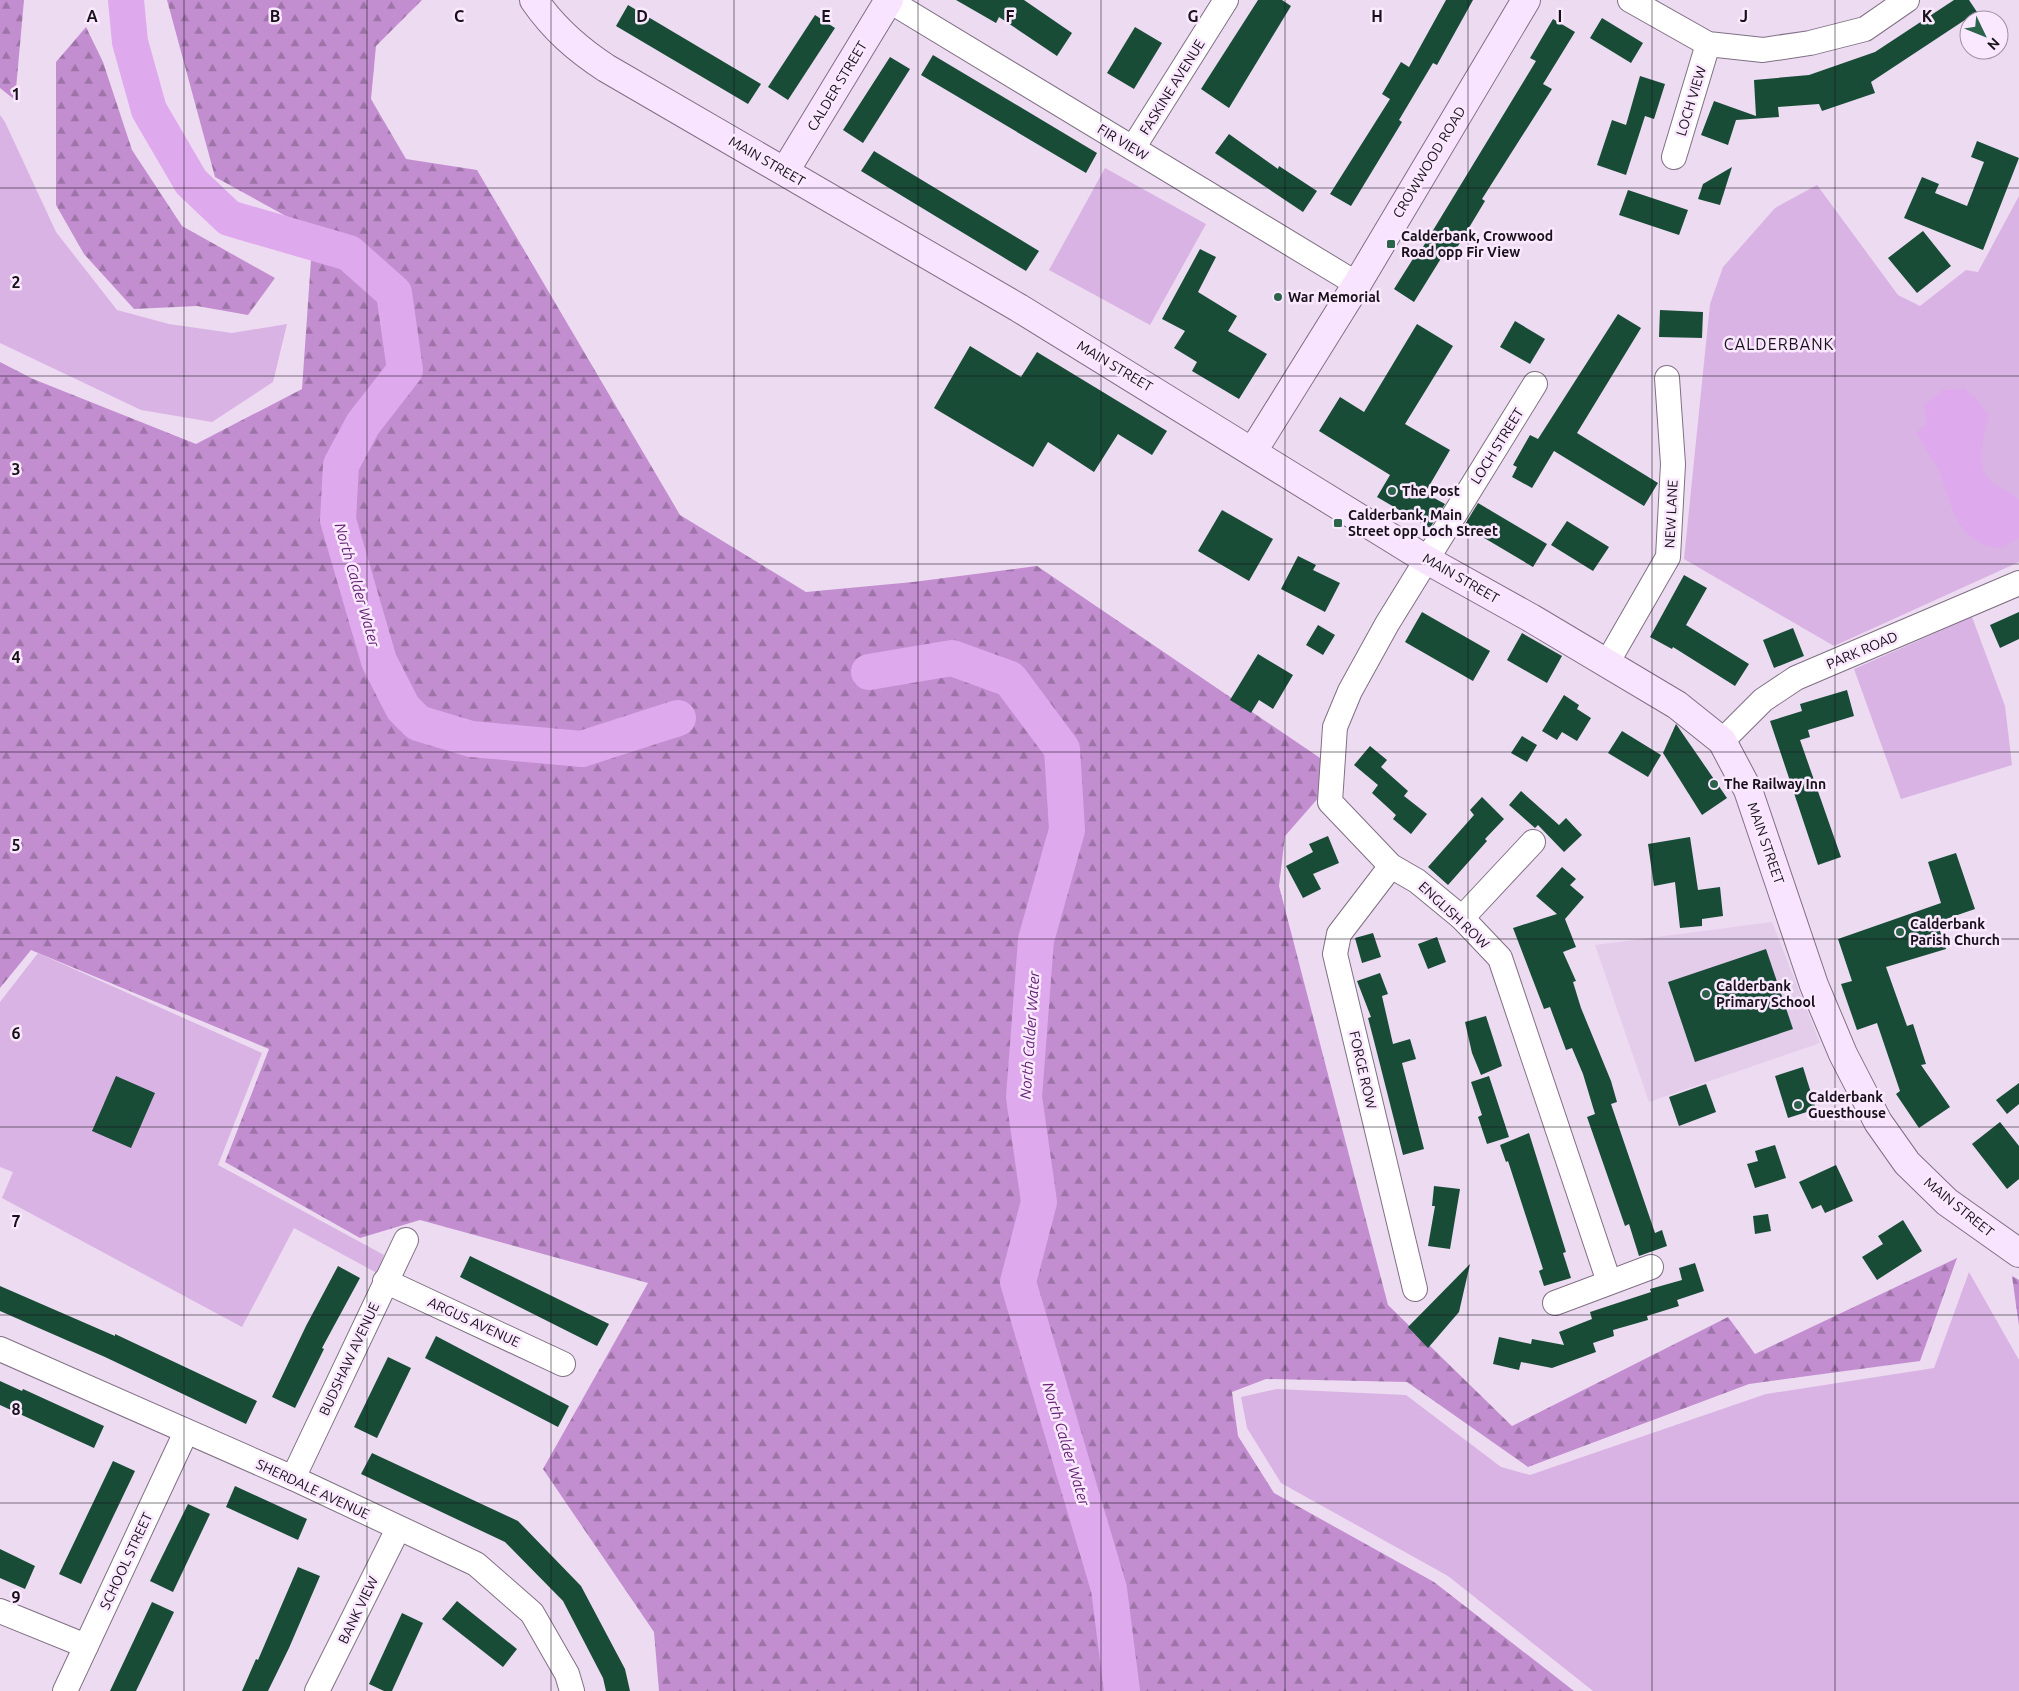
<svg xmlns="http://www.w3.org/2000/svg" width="2019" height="1691" viewBox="0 0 2019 1691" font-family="Ubuntu,sans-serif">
	<defs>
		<pattern id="forest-firs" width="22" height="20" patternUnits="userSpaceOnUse" patternTransform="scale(1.25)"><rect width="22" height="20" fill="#c38ed0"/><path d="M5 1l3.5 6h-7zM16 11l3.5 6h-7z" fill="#9d73a8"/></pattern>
	</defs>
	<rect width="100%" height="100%" fill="#eddbf2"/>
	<polygon fill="#e4cdea" points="1772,922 1820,1043 1649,1102 1595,945"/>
	<g fill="#d9b3e3">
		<polygon points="0,115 5,122 56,232 117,310 169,324 232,333 287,324 273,382 212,422 141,410 0,343"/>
		<polygon points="1105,168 1206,224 1150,325 1049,270"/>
		<polygon points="1817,185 1898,295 1920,306 1966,270 1978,272 2019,196 2019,562 1834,646 1684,559 1710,304 1723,267 1775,208"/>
		<polygon points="1972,617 2005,706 2012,765 1901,799 1854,669"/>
		<polygon points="38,953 262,1053 218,1165 384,1255 377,1273 294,1228 242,1327 2,1198 13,1172 0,1167 0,1002"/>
		<polygon points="1969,1272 2019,1360 2019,1691 1593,1691 1448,1576 1281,1483 1247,1428 1241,1397 1277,1389 1406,1395 1501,1467 1530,1475 1766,1394 1934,1368"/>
	</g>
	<g fill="url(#forest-firs)">
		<polygon points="0,0 24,0 15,100 0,88"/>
		<polygon points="167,0 422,0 376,46 371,99 406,159 477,170 680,515 806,592 913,582 1037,566 1323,760 1320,796 1285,836 1279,886 1388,1305 1512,1426 1728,1317 1755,1354 1957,1258 1920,1361 1749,1384 1528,1467 1407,1382 1266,1379 1232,1392 1238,1436 1274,1493 1434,1582 1574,1691 659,1691 654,1632 543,1469 648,1283 420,1220 360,1238 225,1162 269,1049 31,950 0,988 0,362 33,379 196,444 302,389 313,231 215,177"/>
		<polygon points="86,27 103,62 132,150 182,226 275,278 248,315 197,306 134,309 84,254 56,205 56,62"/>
		<polygon points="2012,1276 2019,1280 2019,1326"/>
	</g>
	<path fill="#dfa9ed" d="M1964 389 1977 399 1989 416C1984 435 1973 468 1993 483 2002 491 2009 489 2019 500V538L2001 548 1983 545 1964 531 1954 513 1938 469 1916 433 1927 424 1924 405 1943 390Z"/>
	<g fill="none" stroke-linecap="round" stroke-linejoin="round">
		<g stroke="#dfa9ed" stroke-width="36">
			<polyline points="126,0 130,42 149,110 191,182 229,218 349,253 394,293 405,370 363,424 341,465 338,520 379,661 403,708 418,723 471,739 582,749 678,718"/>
			<polyline points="869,672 952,658 1010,679 1062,749 1067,830 1036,940 1024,1097 1039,1202 1018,1282 1109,1589 1122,1691"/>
		</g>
	</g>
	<g fill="#184c37">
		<polygon points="956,0 1024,0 1072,33 1057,56 999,17 996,23"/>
		<polygon points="1258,0 1282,0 1291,6 1229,108 1201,89"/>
		<polygon points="1446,0 1473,0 1437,65 1433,63 1399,120 1402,122 1351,206 1330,194 1390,99 1382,94 1401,62 1409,67"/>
		<polygon points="1954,0 1969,0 1977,12 1871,82 1875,93 1822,111 1819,104 1778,107 1779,117 1736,120 1728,145 1701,135 1714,101 1756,116 1754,80 1809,75 1875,52"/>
		<polygon points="628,5 761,84 748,104 616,26"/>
		<polygon points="815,15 835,28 788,100 768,87"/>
		<polygon points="1602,18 1643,43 1631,63 1590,38"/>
		<polygon points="1553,19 1575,32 1543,84 1552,89 1482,199 1485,201 1452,256 1445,252 1414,302 1394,289 1416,254 1418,255 1536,61 1530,58"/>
		<polygon points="1135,27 1162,43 1134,89 1107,73"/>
		<polygon points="933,55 1097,153 1086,173 921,75"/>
		<polygon points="890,57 910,69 863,143 843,130"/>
		<polygon points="1640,76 1665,84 1654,119 1645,116 1626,175 1597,165 1612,120 1626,125"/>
		<polygon points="1229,134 1278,169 1279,166 1317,191 1303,212 1215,153"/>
		<polygon points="1977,141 2019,158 1983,250 1904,218 1922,177 1939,184 1935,193 1967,206 1984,162 1971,157"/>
		<polygon points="874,151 1039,251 1026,271 861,171"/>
		<polygon points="1732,167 1720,205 1698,199 1703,184"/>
		<polygon points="1628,190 1688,210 1679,235 1619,215"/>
		<polygon points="1923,231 1951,266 1917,293 1888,258"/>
		<polygon points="1200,249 1216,257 1198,292 1237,316 1228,331 1267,354 1239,399 1192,371 1197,362 1174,348 1185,331 1162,319"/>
		<polygon points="1660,310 1703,312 1702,338 1659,337"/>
		<polygon points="1618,314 1641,328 1577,433 1658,483 1644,506 1554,451 1532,488 1512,477 1517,467 1513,465 1530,435 1538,439"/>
		<polygon points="1515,321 1545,339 1530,364 1500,347"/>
		<polygon points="1417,324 1453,346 1405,424 1450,450 1425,493 1445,504 1430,528 1377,497 1390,475 1319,431 1340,397 1364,412"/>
		<polygon points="970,346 1021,377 1037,352 1167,431 1152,455 1118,434 1094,472 1048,442 1033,467 934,408"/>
		<polygon points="1478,503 1547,544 1533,567 1464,526"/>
		<polygon points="1222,510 1273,539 1249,581 1198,551"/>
		<polygon points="1567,521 1609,547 1593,571 1551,545"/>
		<polygon points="1298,556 1316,565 1313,570 1340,583 1325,612 1281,589"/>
		<polygon points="1684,575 1707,588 1686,625 1749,664 1735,686 1673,647 1672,649 1650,637"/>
		<polygon points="1422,612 1490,651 1473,681 1405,642"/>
		<polygon points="2019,612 2019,639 2000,648 1990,625"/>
		<polygon points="1318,625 1335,635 1323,655 1306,645"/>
		<polygon points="1793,628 1804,656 1774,668 1763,640"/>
		<polygon points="1522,633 1562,656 1547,683 1507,660"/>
		<polygon points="1258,654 1293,675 1273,709 1259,700 1251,713 1230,700"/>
		<polygon points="1847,690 1854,716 1808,730 1810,737 1800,740 1841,857 1818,865 1770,721 1802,711 1800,704"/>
		<polygon points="1564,695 1579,705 1577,709 1591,718 1577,741 1562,732 1557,740 1542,731"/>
		<polygon points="1676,724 1727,798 1702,815 1663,753"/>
		<polygon points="1622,731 1661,755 1648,777 1608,753"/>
		<polygon points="1522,736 1537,745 1527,762 1511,753"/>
		<polygon points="1370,746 1387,760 1381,767 1408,791 1404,796 1427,814 1411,834 1393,819 1396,815 1372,793 1378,785 1354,765"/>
		<polygon points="1521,791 1559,825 1566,818 1582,835 1564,852 1538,825 1535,828 1509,805"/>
		<polygon points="1482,797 1504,819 1485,839 1487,841 1448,885 1428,867 1474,815 1470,810"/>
		<polygon points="1328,836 1339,863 1313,874 1321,889 1303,898 1286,866 1313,852 1309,844"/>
		<polygon points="1690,837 1698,890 1720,887 1723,916 1702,919 1702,926 1680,928 1675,882 1654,886 1648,844"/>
		<polygon points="1956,853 1975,909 1937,922 1946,949 1886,967 1907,1026 1913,1024 1926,1064 1921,1065 1950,1107 1919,1128 1896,1094 1900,1091 1877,1023 1857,1030 1841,984 1852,981 1838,939 1941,903 1928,862"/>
		<polygon points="1562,867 1576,879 1570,885 1584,897 1565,919 1576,947 1563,952 1576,981 1573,982 1581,1008 1611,1081 1617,1102 1611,1104 1655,1233 1662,1230 1667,1246 1639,1256 1629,1224 1625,1226 1587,1117 1595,1114 1583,1074 1572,1048 1566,1050 1550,1007 1544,1009 1513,928 1557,914 1536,896"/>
		<polygon points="1373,933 1381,957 1362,963 1355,938"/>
		<polygon points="1437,937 1446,962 1428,969 1418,944"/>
		<polygon points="1766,949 1793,1029 1695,1062 1668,982"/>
		<polygon points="1380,973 1388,994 1382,996 1393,1044 1410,1039 1416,1059 1402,1063 1424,1149 1403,1155 1373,1037 1368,1018 1371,1017 1357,981"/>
		<polygon points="1486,1016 1502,1066 1481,1075 1472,1053 1465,1022"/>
		<polygon points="1803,1067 1816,1109 1788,1118 1775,1076"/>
		<polygon points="116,1076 155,1093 131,1148 92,1131"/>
		<polygon points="1489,1076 1509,1137 1487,1144 1478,1117 1482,1115 1471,1082"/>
		<polygon points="2019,1083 2019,1104 2007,1114 1996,1100"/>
		<polygon points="1706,1084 1716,1112 1679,1126 1669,1097"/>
		<polygon points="2000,1122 2019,1146 2019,1179 2007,1189 1972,1144"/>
		<polygon points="1529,1133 1566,1252 1563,1253 1571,1278 1544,1286 1539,1271 1543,1269 1508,1161 1506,1162 1500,1145"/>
		<polygon points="1775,1145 1786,1178 1755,1188 1747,1164 1758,1161 1755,1151"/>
		<polygon points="1836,1165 1853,1201 1825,1213 1821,1205 1812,1209 1799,1182"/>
		<polygon points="1434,1186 1460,1189 1450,1249 1428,1246 1435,1206 1432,1206"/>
		<polygon points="1768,1214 1771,1231 1755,1234 1753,1216"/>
		<polygon points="1903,1220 1922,1251 1877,1280 1862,1257 1883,1244 1878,1236"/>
		<polygon points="470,1256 609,1324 597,1346 460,1277"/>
		<polygon points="1695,1263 1704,1291 1677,1300 1679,1306 1647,1316 1648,1320 1613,1330 1614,1336 1593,1343 1596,1352 1552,1368 1521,1362 1519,1370 1493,1364 1499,1337 1531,1344 1532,1339 1564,1345 1559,1332 1592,1319 1590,1312 1651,1292 1650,1289 1682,1280 1679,1268"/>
		<polygon points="1470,1264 1459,1312 1428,1348 1408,1327"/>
		<polygon points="338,1266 360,1278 322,1348 324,1349 295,1408 272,1397 306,1326"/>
		<polygon points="0,1286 115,1336 115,1334 257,1401 246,1424 105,1357 0,1311"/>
		<polygon points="436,1336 569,1406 558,1427 425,1358"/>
		<polygon points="388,1357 411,1368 377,1438 354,1427"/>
		<polygon points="0,1381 22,1391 23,1389 104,1426 94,1448 0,1405"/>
		<polygon points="372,1453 518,1521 581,1586 625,1669 630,1691 606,1691 603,1678 563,1601 505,1542 361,1474"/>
		<polygon points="113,1461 135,1471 81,1584 59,1574"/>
		<polygon points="235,1486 307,1519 298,1540 226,1507"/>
		<polygon points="188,1504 210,1514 173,1592 150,1581"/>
		<polygon points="0,1549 35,1566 25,1589 0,1578"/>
		<polygon points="298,1567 320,1576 289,1648 268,1691 242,1691 256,1659 258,1660"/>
		<polygon points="457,1601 517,1649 503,1667 442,1619"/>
		<polygon points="152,1602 174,1612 136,1691 110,1691"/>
		<polygon points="402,1613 423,1623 392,1691 384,1691 369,1684"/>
	</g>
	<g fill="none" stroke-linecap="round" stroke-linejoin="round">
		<g stroke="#807084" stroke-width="26">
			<g id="street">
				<polyline points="888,0 1357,284"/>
				<polyline points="1630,0 1708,44 1763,50 1810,43 1865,29 1907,0"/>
				<polyline points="1133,148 1226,0"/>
				<polyline points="1674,157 1708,44"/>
				<polyline points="1535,384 1387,624 1350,691 1335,727 1330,802 1391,866 1417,881 1462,918 1500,958 1609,1282"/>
				<polyline points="1607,663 1668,557 1673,464 1667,378"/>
				<polyline points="1722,741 1763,700 1796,678 2019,583"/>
				<polyline points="1391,866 1339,934 1335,954 1415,1289"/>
				<polyline points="1462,918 1533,842"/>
				<polyline points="385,1281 563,1364"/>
				<polyline points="1555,1303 1651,1267"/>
				<polyline points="0,1349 293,1478 476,1564 532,1613 567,1674 572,1691"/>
				<polyline points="293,1478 406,1240"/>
				<polyline points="0,1611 86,1646"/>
				<polyline points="65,1691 186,1432"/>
				<polyline points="317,1691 398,1529"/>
			</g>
		</g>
		<g stroke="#807084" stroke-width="30">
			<g id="secondary">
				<path d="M534 0C554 29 577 49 606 68L1019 308 1427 560 1531 618 1677 705 1722 741 1748 790 1814 985 1843 1054 1878 1122 1907 1163 1947 1202 2019 1253"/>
				<polyline points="785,171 889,0"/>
				<polyline points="1253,451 1357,284 1526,0"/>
			</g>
		</g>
		<use href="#street" stroke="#fff" stroke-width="24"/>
		<use href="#secondary" stroke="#f9e4ff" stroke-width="28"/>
	</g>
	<path fill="none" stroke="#181119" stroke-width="1" stroke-opacity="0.55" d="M184 0V1691M367 0V1691M551 0V1691M734 0V1691M918 0V1691M1101 0V1691M1285 0V1691M1468 0V1691M1652 0V1691M1835 0V1691M0 188H2019M0 376H2019M0 564H2019M0 752H2019M0 939H2019M0 1127H2019M0 1315H2019M0 1503H2019"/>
	<g fill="#2b634b" stroke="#fae8ff" stroke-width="2">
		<rect x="1386" y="239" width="10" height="10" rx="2.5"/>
		<circle cx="1278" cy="297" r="5"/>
		<circle cx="1392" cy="491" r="5"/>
		<rect x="1333" y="518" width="10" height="10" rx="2.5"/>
		<circle cx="1714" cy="784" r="5"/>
		<circle cx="1900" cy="932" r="5"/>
		<circle cx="1706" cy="994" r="5"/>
		<circle cx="1798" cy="1105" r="5"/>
	</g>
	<g text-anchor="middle" stroke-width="5" stroke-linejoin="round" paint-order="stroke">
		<g font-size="14" fill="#181119" stroke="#fae8ff">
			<text transform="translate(837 86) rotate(-59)" y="5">CALDER STREET</text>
			<text transform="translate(1172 87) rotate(-58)" y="5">FASKINE AVENUE</text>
			<text transform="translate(1691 101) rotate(-73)" y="5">LOCH VIEW</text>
			<text transform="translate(1123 142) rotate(31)" y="5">FIR VIEW</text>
			<text transform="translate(767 161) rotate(30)" y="5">MAIN STREET</text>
			<text transform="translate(1429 162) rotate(-59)" y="5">CROWWOOD ROAD</text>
			<text transform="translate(1115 366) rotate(31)" y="5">MAIN STREET</text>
			<text transform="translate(1497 446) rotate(-58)" y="5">LOCH STREET</text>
			<text transform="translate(1671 514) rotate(-87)" y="5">NEW LANE</text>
			<text transform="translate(1461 578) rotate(30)" y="5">MAIN STREET</text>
			<text transform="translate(1862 650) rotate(-23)" y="5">PARK ROAD</text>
			<text transform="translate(1766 843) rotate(71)" y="5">MAIN STREET</text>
			<text transform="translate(1454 915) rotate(43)" y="5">ENGLISH ROW</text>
			<text transform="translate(1363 1070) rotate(77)" y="5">FORGE ROW</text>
			<text transform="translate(1959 1207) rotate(39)" y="5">MAIN STREET</text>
			<text transform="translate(474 1322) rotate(25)" y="5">ARGUS AVENUE</text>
			<text transform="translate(349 1359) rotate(-65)" y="5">BUDSHAW AVENUE</text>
			<text transform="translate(313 1489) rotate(25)" y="5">SHERDALE AVENUE</text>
			<text transform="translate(126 1561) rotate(-65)" y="5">SCHOOL STREET</text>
			<text transform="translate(358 1610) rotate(-64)" y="5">BANK VIEW</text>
		</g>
		<g font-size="14" font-weight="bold" fill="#181119" stroke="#fae8ff" text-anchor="start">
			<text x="1401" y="241">Calderbank, Crowwood<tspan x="1401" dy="16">Road opp Fir View</tspan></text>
			<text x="1288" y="302">War Memorial</text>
			<text x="1402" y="496">The Post</text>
			<text x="1348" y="520">Calderbank, Main<tspan x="1348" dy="16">Street opp Loch Street</tspan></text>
			<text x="1724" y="789">The Railway Inn</text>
			<text x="1910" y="929">Calderbank<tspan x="1910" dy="16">Parish Church</tspan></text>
			<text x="1716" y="991">Calderbank<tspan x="1716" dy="16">Primary School</tspan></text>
			<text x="1808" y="1102">Calderbank<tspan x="1808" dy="16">Guesthouse</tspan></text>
		</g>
		<g font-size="15" font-style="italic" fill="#642373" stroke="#fae8ff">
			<text transform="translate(357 585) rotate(74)" y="5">North Calder Water</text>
			<text transform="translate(1030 1035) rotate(-86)" y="5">North Calder Water</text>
			<text transform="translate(1066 1444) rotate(73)" y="5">North Calder Water</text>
		</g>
		<g font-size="16" letter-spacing="1" fill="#181119" stroke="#fae8ff">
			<text x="1779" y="350">CALDERBANK</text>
		</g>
	</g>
	<g font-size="16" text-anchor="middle" font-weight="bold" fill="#181119" stroke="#fae8ff" stroke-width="5" stroke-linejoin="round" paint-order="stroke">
		<text x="92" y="22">A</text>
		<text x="275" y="22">B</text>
		<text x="459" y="22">C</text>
		<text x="642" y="22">D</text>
		<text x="826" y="22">E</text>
		<text x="1010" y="22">F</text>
		<text x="1193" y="22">G</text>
		<text x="1377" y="22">H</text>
		<text x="1560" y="22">I</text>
		<text x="1744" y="22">J</text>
		<text x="1927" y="22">K</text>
		<text x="16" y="100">1</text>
		<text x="16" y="288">2</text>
		<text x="16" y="475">3</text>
		<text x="16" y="663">4</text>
		<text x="16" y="851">5</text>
		<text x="16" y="1039">6</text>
		<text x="16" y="1227">7</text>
		<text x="16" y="1415">8</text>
		<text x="16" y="1603">9</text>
	</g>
	<g transform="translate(1984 35) rotate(133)"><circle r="24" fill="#fae8ff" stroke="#a092a3"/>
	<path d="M0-4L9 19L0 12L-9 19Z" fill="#2b634b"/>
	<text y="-8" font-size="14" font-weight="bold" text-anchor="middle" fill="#181119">N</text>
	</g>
</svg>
